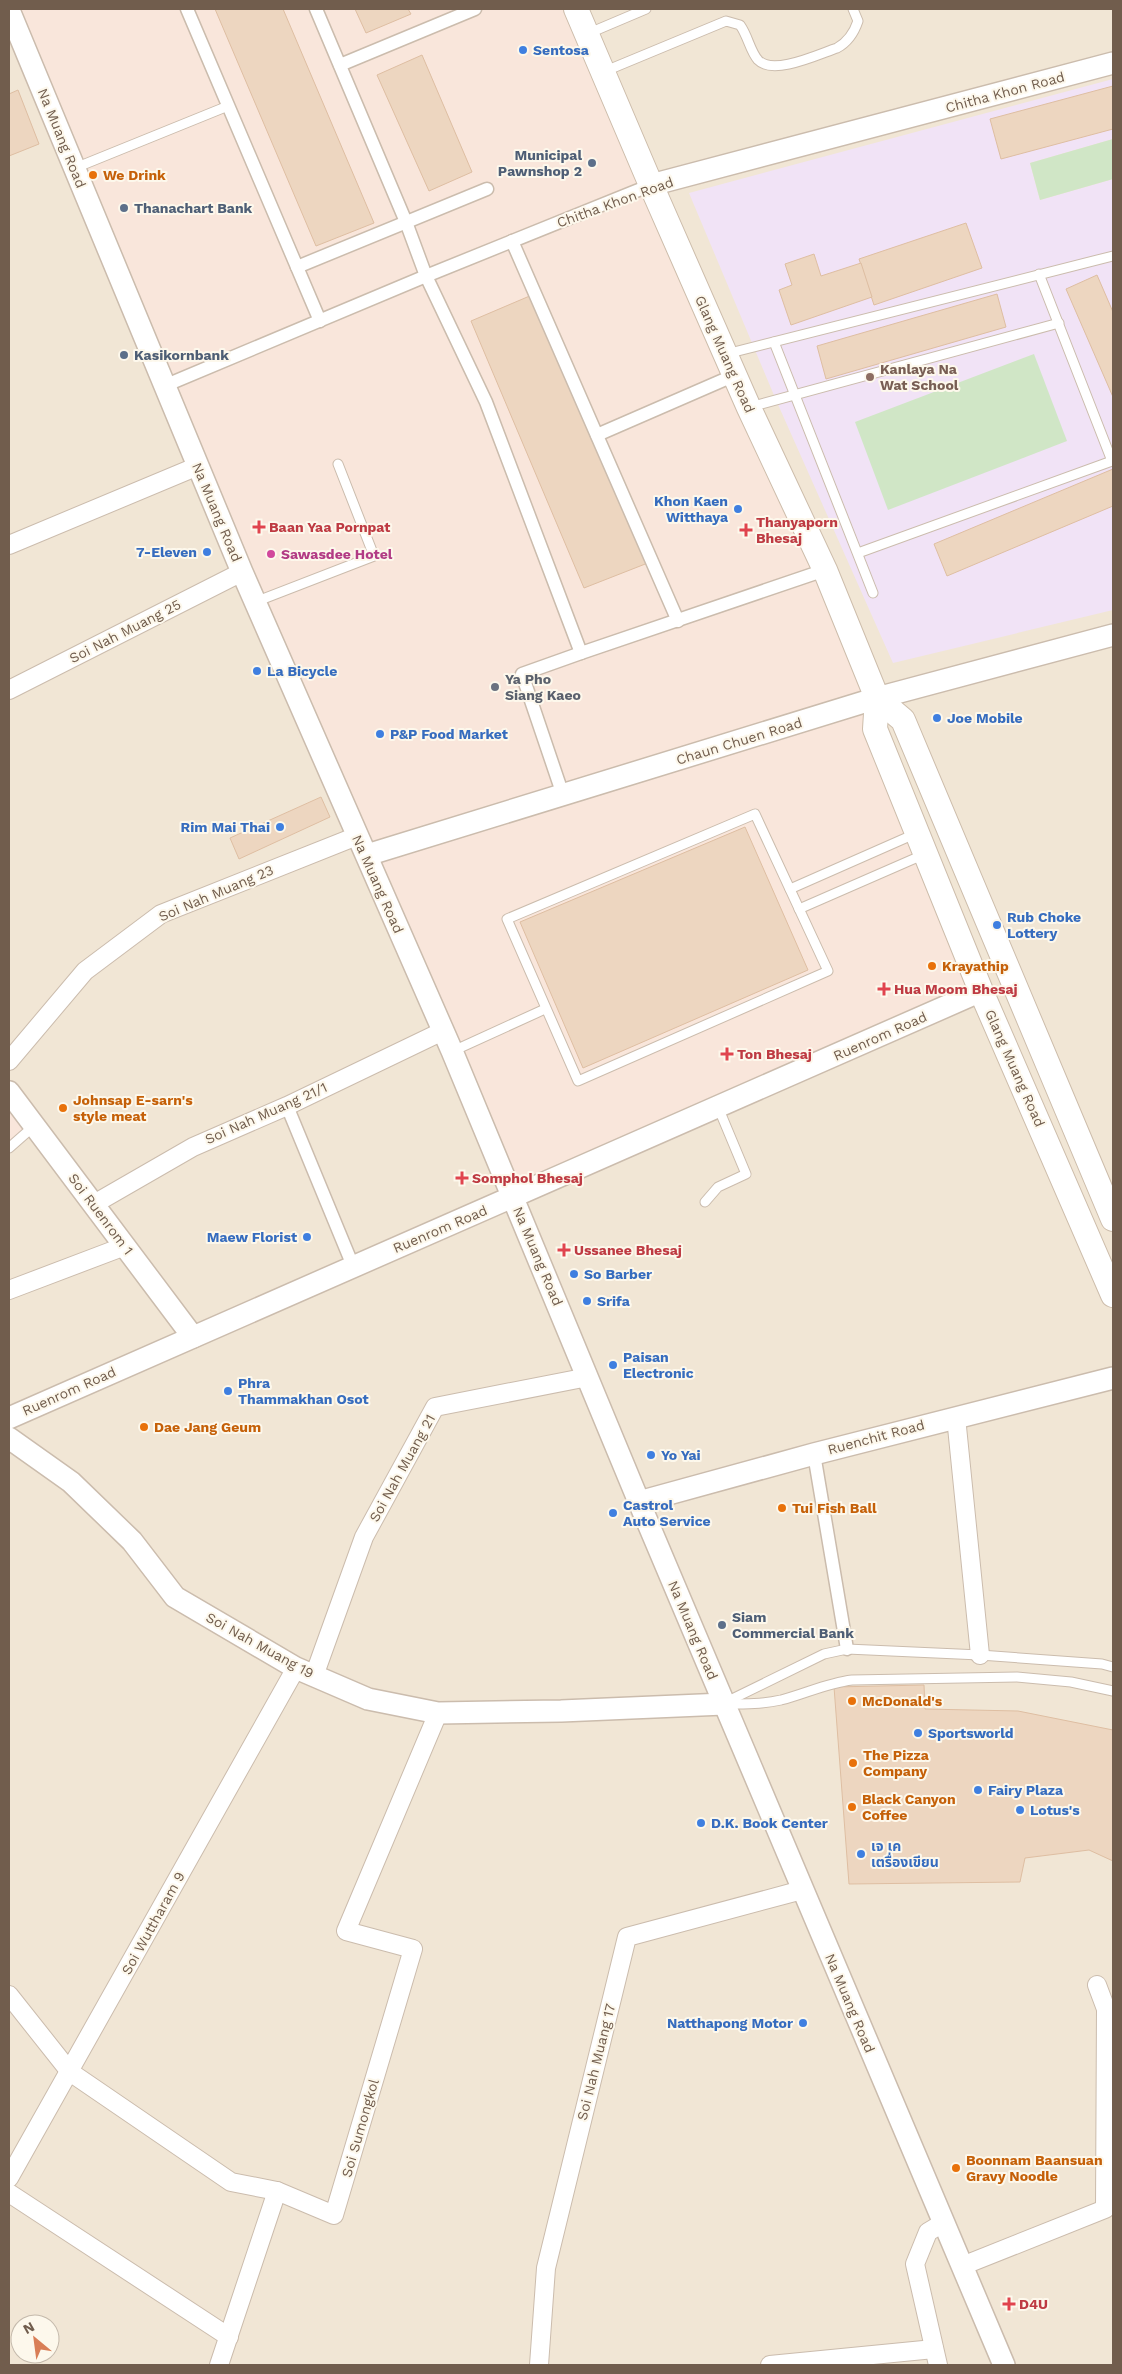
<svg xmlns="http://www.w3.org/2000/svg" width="1122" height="2374" viewBox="0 0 1122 2374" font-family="'Work Sans','Noto Sans Thai',sans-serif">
	<rect width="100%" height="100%" fill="#faf4e6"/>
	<path fill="#f1e6d5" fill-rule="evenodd" d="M9 9H1113V2365H9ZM20 2324H50V2354H20Z"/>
	<g fill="#f9e6db">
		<polygon points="9,9 576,9 749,408 865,697 865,707 971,991 513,1197"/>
		<polygon points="9,1107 31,1135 9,1154"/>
	</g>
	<polygon fill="#f1e3f6" points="1113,79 1113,139 1030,163 1040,200 1113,179 1113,610 893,663 776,400 689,193"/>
	<g fill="#d0e6c6">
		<polygon points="1113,139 1113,179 1040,200 1030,163"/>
		<polygon points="1034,354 1067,441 888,510 855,422"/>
	</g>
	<g fill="#edd6c0" stroke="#debea2">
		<polygon points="215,9 283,9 374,223 316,246"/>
		<polygon points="355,9 408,9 411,14 366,33"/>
		<polygon points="422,55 472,172 429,191 377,75"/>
		<polygon points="1113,86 1113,129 1001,159 990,119"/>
		<polygon points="18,90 39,144 9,156 9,94"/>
		<polygon points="966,223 982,268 874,305 859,259"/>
		<polygon points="814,254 821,276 861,263 872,297 791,325 779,290 792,285 785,264"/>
		<polygon points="1097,275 1113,312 1113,397 1066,289"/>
		<polygon points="539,292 658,559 584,588 471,321"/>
		<polygon points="997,294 1006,327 826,379 817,346"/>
		<polygon points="1113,469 1113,506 947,576 934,544"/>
		<polygon points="321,797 330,817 239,859 230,838"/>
		<polygon points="745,827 808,970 583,1068 520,922"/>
		<polygon points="924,1685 925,1709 1018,1711 1113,1730 1113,1861 1089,1850 1025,1858 1020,1882 849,1884 834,1687"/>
	</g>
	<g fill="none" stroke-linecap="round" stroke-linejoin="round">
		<g stroke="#cbbcad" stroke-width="11">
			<g id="service">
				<polyline points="587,34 646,9"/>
				<path d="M603 72 726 21 740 25C748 36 750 51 758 60 773 76 819 54 837 48 848 42 854 33 858 21L853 9"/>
				<polyline points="75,168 228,106"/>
				<polyline points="774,342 873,593"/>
				<polyline points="726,354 1113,256"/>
				<polyline points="750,407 1059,323"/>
				<polyline points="858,553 1112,461 1039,274"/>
				<polyline points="255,602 374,556 338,464"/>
				<polygon points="755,814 828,971 578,1081 507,919"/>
				<polyline points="790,889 917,833"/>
				<polyline points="799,909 925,854"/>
				<polyline points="453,1051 545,1009"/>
				<polyline points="9,1148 34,1126"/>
				<polyline points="705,1202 718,1187 746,1174 718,1107"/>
				<polyline points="724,1703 824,1654 847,1649 980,1655 1102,1664 1113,1667"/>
				<path d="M727 1704C746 1704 763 1704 781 1700 805 1694 827 1683 852 1680L1017 1677 1071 1682 1113 1691"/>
			</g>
		</g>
		<g stroke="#cbbcad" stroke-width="15">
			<g id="pedestrian">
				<polyline points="187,9 320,321"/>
				<polyline points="316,9 406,222 426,276 486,402 581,653 825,570"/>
				<polyline points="340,65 475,9"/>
				<polyline points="512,241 678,621"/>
				<polyline points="297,267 487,189"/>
				<polyline points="164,386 426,276 651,185"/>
				<polyline points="597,435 735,375"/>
				<polyline points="563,795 522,674 581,653"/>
				<polyline points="287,1106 353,1266"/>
				<polyline points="814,1454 847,1649"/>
			</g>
		</g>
		<g stroke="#cbbcad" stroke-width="20">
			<g id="minor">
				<polyline points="9,545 198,466"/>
				<polyline points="9,690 242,572"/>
				<polyline points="9,1061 85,971 161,914 357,836"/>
				<polyline points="94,1204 193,1147 287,1106 443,1031"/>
				<polyline points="9,1290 125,1246"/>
				<polyline points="956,1417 980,1655"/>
				<polyline points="314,1676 364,1537 435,1407 588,1377"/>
				<polyline points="9,1995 70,2072 231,2182 277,2191 334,2215 413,1949 346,1931 438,1713"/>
				<polyline points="9,2178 296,1668"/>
				<polyline points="9,2193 229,2337"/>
				<polyline points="962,2266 1105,2209 1106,2009 1097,1985"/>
				<polyline points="219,2365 277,2191"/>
				<polyline points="539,2365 546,2268 627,1937 802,1890"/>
				<polyline points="770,2365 934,2349"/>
				<polyline points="938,2365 915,2264 928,2232 943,2223"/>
			</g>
		</g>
		<g stroke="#cbbcad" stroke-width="24">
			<g id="tertiary">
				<polyline points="9,10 242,572 452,1051 639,1502 1004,2365"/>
				<polyline points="651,185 1113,63"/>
				<polyline points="367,855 877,698 1113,635"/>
				<polyline points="9,1092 193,1337"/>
				<polyline points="9,1418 981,991"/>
				<polyline points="9,1438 71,1482 132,1541 175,1597 296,1668 368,1699 438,1713 561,1711 724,1704"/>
				<polyline points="639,1502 814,1454 1113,1378"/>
			</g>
		</g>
		<g stroke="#cdbdab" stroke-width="26">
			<g id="secondary">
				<polyline points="576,9 651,185 749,408 825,570 877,698 875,729 981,991 1113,1295"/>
				<polyline points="877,698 903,720 1113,1219"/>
			</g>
		</g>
		<use href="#service" stroke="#fff" stroke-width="9"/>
		<use href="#pedestrian" stroke="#fff" stroke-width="12"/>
		<use href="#minor" stroke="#fff" stroke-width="18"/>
		<use href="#tertiary" stroke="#fff" stroke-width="21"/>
		<use href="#secondary" stroke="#fff" stroke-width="24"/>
	</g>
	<g fill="#3f7fe0" stroke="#fdf8ec" stroke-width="2">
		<circle cx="523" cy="50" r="5"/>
		<circle cx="738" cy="509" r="5"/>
		<circle cx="207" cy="552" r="5"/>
		<circle cx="257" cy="671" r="5"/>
		<circle cx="937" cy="718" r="5"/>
		<circle cx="380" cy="734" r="5"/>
		<circle cx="280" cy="827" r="5"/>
		<circle cx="997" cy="925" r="5"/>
		<circle cx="307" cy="1237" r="5"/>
		<circle cx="574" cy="1274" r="5"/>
		<circle cx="587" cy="1301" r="5"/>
		<circle cx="613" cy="1365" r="5"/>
		<circle cx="228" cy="1391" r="5"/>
		<circle cx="651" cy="1455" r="5"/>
		<circle cx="613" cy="1513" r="5"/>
		<circle cx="918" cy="1733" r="5"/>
		<circle cx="978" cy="1790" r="5"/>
		<circle cx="1020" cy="1810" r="5"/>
		<circle cx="701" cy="1823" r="5"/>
		<circle cx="861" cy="1854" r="5"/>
		<circle cx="803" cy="2023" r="5"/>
	</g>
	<g fill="#5c6f8a" stroke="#fdf8ec" stroke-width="2">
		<circle cx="592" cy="163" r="5"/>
		<circle cx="124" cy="208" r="5"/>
		<circle cx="124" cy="355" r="5"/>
		<circle cx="722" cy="1625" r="5"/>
	</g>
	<g fill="#e8710a" stroke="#fdf8ec" stroke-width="2">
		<circle cx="93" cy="175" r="5"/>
		<circle cx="932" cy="966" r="5"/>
		<circle cx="63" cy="1108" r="5"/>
		<circle cx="144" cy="1427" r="5"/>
		<circle cx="782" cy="1508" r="5"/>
		<circle cx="852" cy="1701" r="5"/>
		<circle cx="853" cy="1763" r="5"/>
		<circle cx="852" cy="1807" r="5"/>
		<circle cx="956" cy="2168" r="5"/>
	</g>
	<circle fill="#8d6e63" stroke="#fdf8ec" stroke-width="2" cx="870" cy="377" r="5"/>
	<g fill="#e0444e" stroke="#fdf8ec" stroke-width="2">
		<path d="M256.5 519.5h5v5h5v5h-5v5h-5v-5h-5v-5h5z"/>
		<path d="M743.5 522.5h5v5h5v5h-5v5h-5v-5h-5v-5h5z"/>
		<path d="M881.5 981.5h5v5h5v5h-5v5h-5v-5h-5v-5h5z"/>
		<path d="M724.5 1046.5h5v5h5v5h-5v5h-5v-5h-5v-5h5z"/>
		<path d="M459.5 1170.5h5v5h5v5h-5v5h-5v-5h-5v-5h5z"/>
		<path d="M561.5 1242.5h5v5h5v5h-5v5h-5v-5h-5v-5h5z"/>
		<path d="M1006.5 2296.5h5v5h5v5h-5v5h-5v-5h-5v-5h5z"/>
	</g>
	<circle fill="#d1479c" stroke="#fdf8ec" stroke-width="2" cx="271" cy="554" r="5"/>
	<circle fill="#6b7280" stroke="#fdf8ec" stroke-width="2" cx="495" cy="687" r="5"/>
	<g text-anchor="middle" stroke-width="4" stroke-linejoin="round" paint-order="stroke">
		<g font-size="14" font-weight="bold" fill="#366cbe" stroke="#fdf8ec" text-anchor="start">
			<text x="533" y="55">Sentosa</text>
			<text x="728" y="506" text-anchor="end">Khon Kaen<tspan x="728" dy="16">Witthaya</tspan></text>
			<text x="197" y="557" text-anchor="end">7-Eleven</text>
			<text x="267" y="676">La Bicycle</text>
			<text x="947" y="723">Joe Mobile</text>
			<text x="390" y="739">P&amp;P Food Market</text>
			<text x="270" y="832" text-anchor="end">Rim Mai Thai</text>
			<text x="1007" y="922">Rub Choke<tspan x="1007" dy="16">Lottery</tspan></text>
			<text x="297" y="1242" text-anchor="end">Maew Florist</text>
			<text x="584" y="1279">So Barber</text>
			<text x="597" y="1306">Srifa</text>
			<text x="623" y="1362">Paisan<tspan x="623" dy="16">Electronic</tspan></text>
			<text x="238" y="1388">Phra<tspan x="238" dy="16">Thammakhan Osot</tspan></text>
			<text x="661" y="1460">Yo Yai</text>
			<text x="623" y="1510">Castrol<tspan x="623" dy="16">Auto Service</tspan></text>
			<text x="928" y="1738">Sportsworld</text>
			<text x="988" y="1795">Fairy Plaza</text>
			<text x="1030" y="1815">Lotus's</text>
			<text x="711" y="1828">D.K. Book Center</text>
			<text x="871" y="1851">เจ เค<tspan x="871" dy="16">เตรื่องเขียน</tspan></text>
			<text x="793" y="2028" text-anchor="end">Natthapong Motor</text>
		</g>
		<g font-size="14" fill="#715d4d" stroke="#fdf8ec">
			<text transform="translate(1005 92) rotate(-15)" y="5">Chitha Khon Road</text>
			<text transform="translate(62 138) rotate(68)" y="5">Na Muang Road</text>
			<text transform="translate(615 202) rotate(-20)" y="5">Chitha Khon Road</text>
			<text transform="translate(725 354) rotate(66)" y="5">Glang Muang Road</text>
			<text transform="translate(217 512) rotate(67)" y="5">Na Muang Road</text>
			<text transform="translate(125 631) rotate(-27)" y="5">Soi Nah Muang 25</text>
			<text transform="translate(739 741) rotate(-17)" y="5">Chaun Chuen Road</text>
			<text transform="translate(378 884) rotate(66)" y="5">Na Muang Road</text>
			<text transform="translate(216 893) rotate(-23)" y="5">Soi Nah Muang 23</text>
			<text transform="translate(880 1036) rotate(-24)" y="5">Ruenrom Road</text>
			<text transform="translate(1015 1068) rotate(66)" y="5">Glang Muang Road</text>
			<text transform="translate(266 1113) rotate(-24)" y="5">Soi Nah Muang 21/1</text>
			<text transform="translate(101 1214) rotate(53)" y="5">Soi Ruenrom 1</text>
			<text transform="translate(440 1229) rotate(-23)" y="5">Ruenrom Road</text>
			<text transform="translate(538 1256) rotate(67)" y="5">Na Muang Road</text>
			<text transform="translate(69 1391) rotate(-24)" y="5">Ruenrom Road</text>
			<text transform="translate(876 1437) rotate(-15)" y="5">Ruenchit Road</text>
			<text transform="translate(402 1468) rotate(-61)" y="5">Soi Nah Muang 21</text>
			<text transform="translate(693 1630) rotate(67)" y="5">Na Muang Road</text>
			<text transform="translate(260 1645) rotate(29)" y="5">Soi Nah Muang 19</text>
			<text transform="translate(153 1923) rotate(-61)" y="5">Soi Wuttharam 9</text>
			<text transform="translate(850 2003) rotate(67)" y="5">Na Muang Road</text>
			<text transform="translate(596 2062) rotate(-76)" y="5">Soi Nah Muang 17</text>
			<text transform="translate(360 2128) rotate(-74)" y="5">Soi Sumongkol</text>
		</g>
		<g font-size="14" font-weight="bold" fill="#4e5e75" stroke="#fdf8ec" text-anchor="start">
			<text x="582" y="160" text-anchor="end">Municipal<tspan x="582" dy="16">Pawnshop 2</tspan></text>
			<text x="134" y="213">Thanachart Bank</text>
			<text x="134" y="360">Kasikornbank</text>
			<text x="732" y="1622">Siam<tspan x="732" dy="16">Commercial Bank</tspan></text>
		</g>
		<g font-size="14" font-weight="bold" fill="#c56008" stroke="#fdf8ec" text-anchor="start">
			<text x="103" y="180">We Drink</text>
			<text x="942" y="971">Krayathip</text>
			<text x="73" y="1105">Johnsap E-sarn's<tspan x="73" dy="16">style meat</tspan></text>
			<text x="154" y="1432">Dae Jang Geum</text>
			<text x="792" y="1513">Tui Fish Ball</text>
			<text x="862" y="1706">McDonald's</text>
			<text x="863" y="1760">The Pizza<tspan x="863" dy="16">Company</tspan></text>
			<text x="862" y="1804">Black Canyon<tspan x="862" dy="16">Coffee</tspan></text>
			<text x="966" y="2165">Boonnam Baansuan<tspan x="966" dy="16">Gravy Noodle</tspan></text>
		</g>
		<g font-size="14" font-weight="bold" fill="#785e54" stroke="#fdf8ec" text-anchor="start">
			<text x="880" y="374">Kanlaya Na<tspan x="880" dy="16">Wat School</tspan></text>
		</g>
		<g font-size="14" font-weight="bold" fill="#be3a42" stroke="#fdf8ec" text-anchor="start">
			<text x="756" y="527">Thanyaporn<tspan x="756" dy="16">Bhesaj</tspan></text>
			<text x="269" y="532">Baan Yaa Pornpat</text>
			<text x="894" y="994">Hua Moom Bhesaj</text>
			<text x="737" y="1059">Ton Bhesaj</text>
			<text x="472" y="1183">Somphol Bhesaj</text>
			<text x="574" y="1255">Ussanee Bhesaj</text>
			<text x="1019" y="2309">D4U</text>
		</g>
		<g font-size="14" font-weight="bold" fill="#b23c85" stroke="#fdf8ec" text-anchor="start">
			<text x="281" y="559">Sawasdee Hotel</text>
		</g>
		<g font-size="14" font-weight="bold" fill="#5b616d" stroke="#fdf8ec" text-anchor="start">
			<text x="505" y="684">Ya Pho<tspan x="505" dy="16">Siang Kaeo</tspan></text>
		</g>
	</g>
	<rect width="1122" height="2374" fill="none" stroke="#715d4d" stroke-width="20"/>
	<g transform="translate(35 2339) rotate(331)"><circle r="24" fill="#fdf8ec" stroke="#c5baac"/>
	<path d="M0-4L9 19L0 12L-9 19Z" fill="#d97e56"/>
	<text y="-8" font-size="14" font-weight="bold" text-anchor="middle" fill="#715d4d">N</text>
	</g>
</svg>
